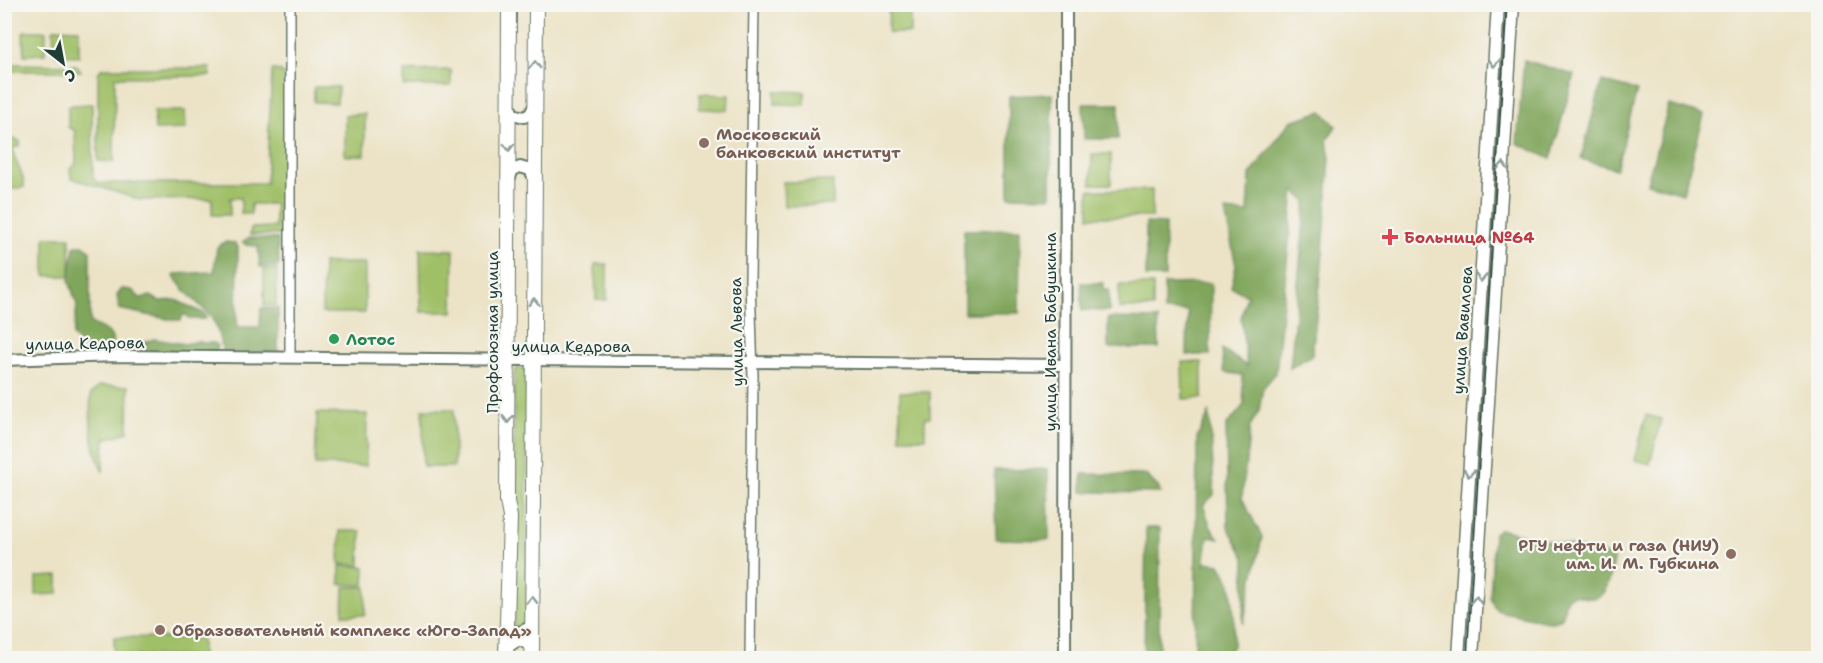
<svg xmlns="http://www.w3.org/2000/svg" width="1823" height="663" viewBox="0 0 1823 663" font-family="'Shantell Sans',sans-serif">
	<rect width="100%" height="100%" fill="#f6f6f2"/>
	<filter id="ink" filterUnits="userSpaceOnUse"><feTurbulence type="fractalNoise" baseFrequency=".0167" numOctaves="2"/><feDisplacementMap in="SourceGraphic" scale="12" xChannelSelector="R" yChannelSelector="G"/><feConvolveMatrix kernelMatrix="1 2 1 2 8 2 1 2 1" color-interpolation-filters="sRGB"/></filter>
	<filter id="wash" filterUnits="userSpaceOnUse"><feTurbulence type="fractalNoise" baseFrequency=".008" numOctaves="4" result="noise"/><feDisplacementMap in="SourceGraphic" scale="24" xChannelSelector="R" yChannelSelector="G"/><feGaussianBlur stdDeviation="1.35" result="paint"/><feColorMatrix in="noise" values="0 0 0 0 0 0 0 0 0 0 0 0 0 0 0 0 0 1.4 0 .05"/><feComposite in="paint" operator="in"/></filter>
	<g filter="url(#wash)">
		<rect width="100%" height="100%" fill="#ece3c6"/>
		<g fill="#a0c068" stroke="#607e4e" stroke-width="1.5">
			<polygon points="889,5 910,5 910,33 888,33"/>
			<polygon points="56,28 79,29 79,56 56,55 54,52 53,30"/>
			<polygon points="25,31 46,31 45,54 24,55 23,33"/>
			<polygon points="5,64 77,65 81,71 5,71"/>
			<polygon points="102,68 210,68 210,76 115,77 114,162 98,161 98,73"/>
			<polygon points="273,70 280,71 285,75 285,230 279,235 250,235 251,228 275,227 275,204 251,204 251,214 241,214 241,198 230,198 230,215 212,215 212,199 140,200 71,178 70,169 76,164 75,131 68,127 68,107 71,105 92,104 93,178 98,183 266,183 272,72"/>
			<polygon points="451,70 451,86 404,86 404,71"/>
			<polygon points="314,87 338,87 337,103 314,102"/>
			<polygon points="775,91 805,92 805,105 775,104"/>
			<polygon points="700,94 729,95 728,110 699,109"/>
			<polygon points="154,111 185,111 186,129 155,130"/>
			<polygon points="365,114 365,155 345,156 345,115"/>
			<path d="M5 139H13L20 141V146L13 148C14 165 25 172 24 187L5 190Z"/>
			<polygon points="1092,154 1111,154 1111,184 1091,184"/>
			<polygon points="833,181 833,205 784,206 783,182"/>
			<rect x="1089" y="190" width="63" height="27"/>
			<rect x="45" y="237" width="25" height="39"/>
			<polygon points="420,249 454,250 453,312 421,312"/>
			<polygon points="323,263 365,263 365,313 322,313"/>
			<polygon points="595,264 607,264 607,300 596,300"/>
			<polygon points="264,269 277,269 276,305 264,305"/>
			<rect x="1119" y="285" width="34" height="23"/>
			<polygon points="1182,362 1202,362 1202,398 1183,399"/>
			<polygon points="517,368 528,368 526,622 518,627 514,626 514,373"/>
			<path d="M99 386H129L128 432 105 439 103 472C92 448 89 420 91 394Z"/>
			<polygon points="900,392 930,392 930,418 925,418 925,438 900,438"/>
			<rect x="423" y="409" width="31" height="58"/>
			<polygon points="317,413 367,414 366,466 315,465"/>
			<polygon points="1646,415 1661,419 1650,464 1635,460"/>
			<polygon points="340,531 361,531 360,565 339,564"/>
			<polygon points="340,566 365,567 364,585 340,584"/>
			<polygon points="58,576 58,594 36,595 36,577"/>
			<polygon points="344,587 366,587 365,615 343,615"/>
			<polygon points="114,637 202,638 202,656 114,655"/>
		</g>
		<g fill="#80a65c" stroke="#507248" stroke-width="1.5">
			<polygon points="1524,60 1574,75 1551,159 1517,143"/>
			<polygon points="1602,81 1637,91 1616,169 1581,159"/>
			<polygon points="1052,94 1051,197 1009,196 1009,96"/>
			<polygon points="1083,104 1119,104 1118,139 1084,139"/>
			<polygon points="1669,105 1704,115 1683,193 1647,183"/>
			<polygon points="1322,111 1336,126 1327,140 1330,159 1322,265 1312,355 1290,368 1306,200 1294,191 1276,373 1263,388 1259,411 1250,426 1242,498 1262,537 1243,624 1245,558 1228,527 1226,426 1244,405 1242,375 1224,372 1222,349 1247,366 1241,318 1247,295 1231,287 1236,266 1225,211 1248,213 1250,175 1291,121"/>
			<polygon points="1146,223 1165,224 1165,277 1146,277"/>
			<polygon points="1020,229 1019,313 964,313 964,230"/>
			<polygon points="249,238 278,239 279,266 260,267 258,246 246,245 243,242"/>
			<path d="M225 242 235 243 238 247 237 327H260L261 308H278V352L224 353C219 343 220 331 214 322 203 304 184 295 174 276L175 274 214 272 217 247Z"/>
			<path d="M78 245H83L90 250V322C100 330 111 328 113 343 112 343 106 350 105 350 94 356 78 345 73 336L77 305 69 281 74 247Z"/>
			<polygon points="1081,283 1103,283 1103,290 1109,290 1109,311 1082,310"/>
			<polygon points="1211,283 1210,355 1187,355 1188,311 1164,311 1164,284"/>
			<polygon points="122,289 132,290 140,298 151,296 159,301 176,300 205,314 206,319 190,319 186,315 183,315 181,320 172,320 119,309 117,295"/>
			<polygon points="1108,318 1158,319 1159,348 1108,348"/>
			<polygon points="154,339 185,344 198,341 202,343 214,343 217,345 217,351 214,354 145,351 143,349 145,342"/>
			<polygon points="1209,413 1212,447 1214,495 1203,505 1210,525 1219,539 1208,537 1204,567 1206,562 1220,564 1231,584 1234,617 1233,646 1224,658 1195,658 1197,438"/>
			<polygon points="1048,469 1049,540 996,539 994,470"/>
			<polygon points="1082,474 1146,475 1159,488 1160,493 1082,492"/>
			<polygon points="1146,528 1160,528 1159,658 1144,658"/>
			<path d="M1499 529 1611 556 1614 561C1609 579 1608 604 1583 597 1579 596 1574 594 1570 596 1558 602 1573 621 1550 622L1499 611 1494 607 1490 597 1494 533Z"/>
		</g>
	</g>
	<g filter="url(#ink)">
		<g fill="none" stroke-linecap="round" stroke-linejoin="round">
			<g stroke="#677767" stroke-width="12">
				<g id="minor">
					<polyline points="290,357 290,4"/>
					<polyline points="750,658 753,376 750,281 754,4"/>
				</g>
			</g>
			<g stroke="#677767" stroke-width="14">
				<g id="tertiary">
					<polyline points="509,104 513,114 524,117 530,114 535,104"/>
					<polyline points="509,180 513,170 520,167 530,170 535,180"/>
					<polyline points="4,360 116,356 1065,365"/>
					<polyline points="506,627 518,633 532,626"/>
					<polyline points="1065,658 1066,4"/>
				</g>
			</g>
			<g stroke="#677767" stroke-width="15">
				<g id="secondary">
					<polyline points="506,647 519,639 527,643 532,648"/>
					<polyline points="1458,658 1498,4"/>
					<polyline points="1472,658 1513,4"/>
				</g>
			</g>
			<g stroke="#677767" stroke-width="16">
				<g id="primary">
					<polyline points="506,658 510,517 507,501 509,4"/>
					<polyline points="532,658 536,4"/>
				</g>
			</g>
			<use href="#minor" stroke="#fff" stroke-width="9"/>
			<use href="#tertiary" stroke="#fff" stroke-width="10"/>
			<use href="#secondary" stroke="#fff" stroke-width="12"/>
			<use href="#primary" stroke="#fff" stroke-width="14"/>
			<polyline stroke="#1f3d34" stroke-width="1.5" points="1467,658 1507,4"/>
		</g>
		<defs><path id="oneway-chevron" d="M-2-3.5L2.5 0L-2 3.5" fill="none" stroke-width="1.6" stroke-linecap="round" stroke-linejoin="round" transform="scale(1.5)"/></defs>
		<g stroke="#8f9e9a">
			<use href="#oneway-chevron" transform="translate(1494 63) rotate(93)"/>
			<use href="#oneway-chevron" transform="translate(535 65) rotate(-89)"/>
			<use href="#oneway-chevron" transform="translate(509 147) rotate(90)"/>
			<use href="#oneway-chevron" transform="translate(1503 166) rotate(-86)"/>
			<use href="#oneway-chevron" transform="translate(1481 278) rotate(94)"/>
			<use href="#oneway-chevron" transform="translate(534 302) rotate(-91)"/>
			<use href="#oneway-chevron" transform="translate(508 419) rotate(91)"/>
			<use href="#oneway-chevron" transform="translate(1469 473) rotate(94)"/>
			<use href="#oneway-chevron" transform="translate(532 600) rotate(-89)"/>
			<use href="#oneway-chevron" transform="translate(1476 600) rotate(-87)"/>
		</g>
	</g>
	<g fill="#8d6e63" stroke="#f6f6f2" stroke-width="2">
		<circle cx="704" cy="143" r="6"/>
		<circle cx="1731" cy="554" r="6"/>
		<circle cx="160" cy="630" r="6"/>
	</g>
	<path fill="#e0444e" stroke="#f6f6f2" stroke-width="2" d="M1387 228h6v6h6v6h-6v6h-6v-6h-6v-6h6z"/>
	<circle fill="#2e9e5b" stroke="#f6f6f2" stroke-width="2" cx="334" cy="339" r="6"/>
	<g text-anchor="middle" stroke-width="4.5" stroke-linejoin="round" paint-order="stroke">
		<g font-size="16" font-weight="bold" fill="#785e54" stroke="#f6f6f2" text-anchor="start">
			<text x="716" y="140">Московский<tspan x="716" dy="18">банковский институт</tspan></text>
			<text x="1719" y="551" text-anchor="end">РГУ нефти и газа (НИУ)<tspan x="1719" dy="18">им. И. М. Губкина</tspan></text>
			<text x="172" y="636">Образовательный комплекс «Юго-Запад»</text>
		</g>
		<g font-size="16" font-weight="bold" fill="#be3a42" stroke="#f6f6f2" text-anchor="start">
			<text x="1404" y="243">Больница №64</text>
		</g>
		<g font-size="16" fill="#1f3d34" stroke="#f6f6f2">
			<text transform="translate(1462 330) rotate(-86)" y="6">улица Вавилова</text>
			<text transform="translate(492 332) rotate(-90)" y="6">Профсоюзная улица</text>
			<text transform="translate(736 332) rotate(-91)" y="6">улица Львова</text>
			<text transform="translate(1050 332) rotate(-90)" y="6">улица Ивана Бабушкина</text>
			<text transform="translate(85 343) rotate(-1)" y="6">улица Кедрова</text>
			<text x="571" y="352">улица Кедрова</text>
		</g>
		<g font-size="16" font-weight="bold" fill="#27864d" stroke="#f6f6f2" text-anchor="start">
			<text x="346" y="345">Лотос</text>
		</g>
	</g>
	<rect width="1823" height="663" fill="none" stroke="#f6f6f2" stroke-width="24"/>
	<g transform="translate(63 63) rotate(149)" stroke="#f6f6f2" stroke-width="4.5" paint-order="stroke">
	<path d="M0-4.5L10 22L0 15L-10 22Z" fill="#1f3d34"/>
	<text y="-9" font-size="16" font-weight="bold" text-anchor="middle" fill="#1f3d34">С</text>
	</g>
</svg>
